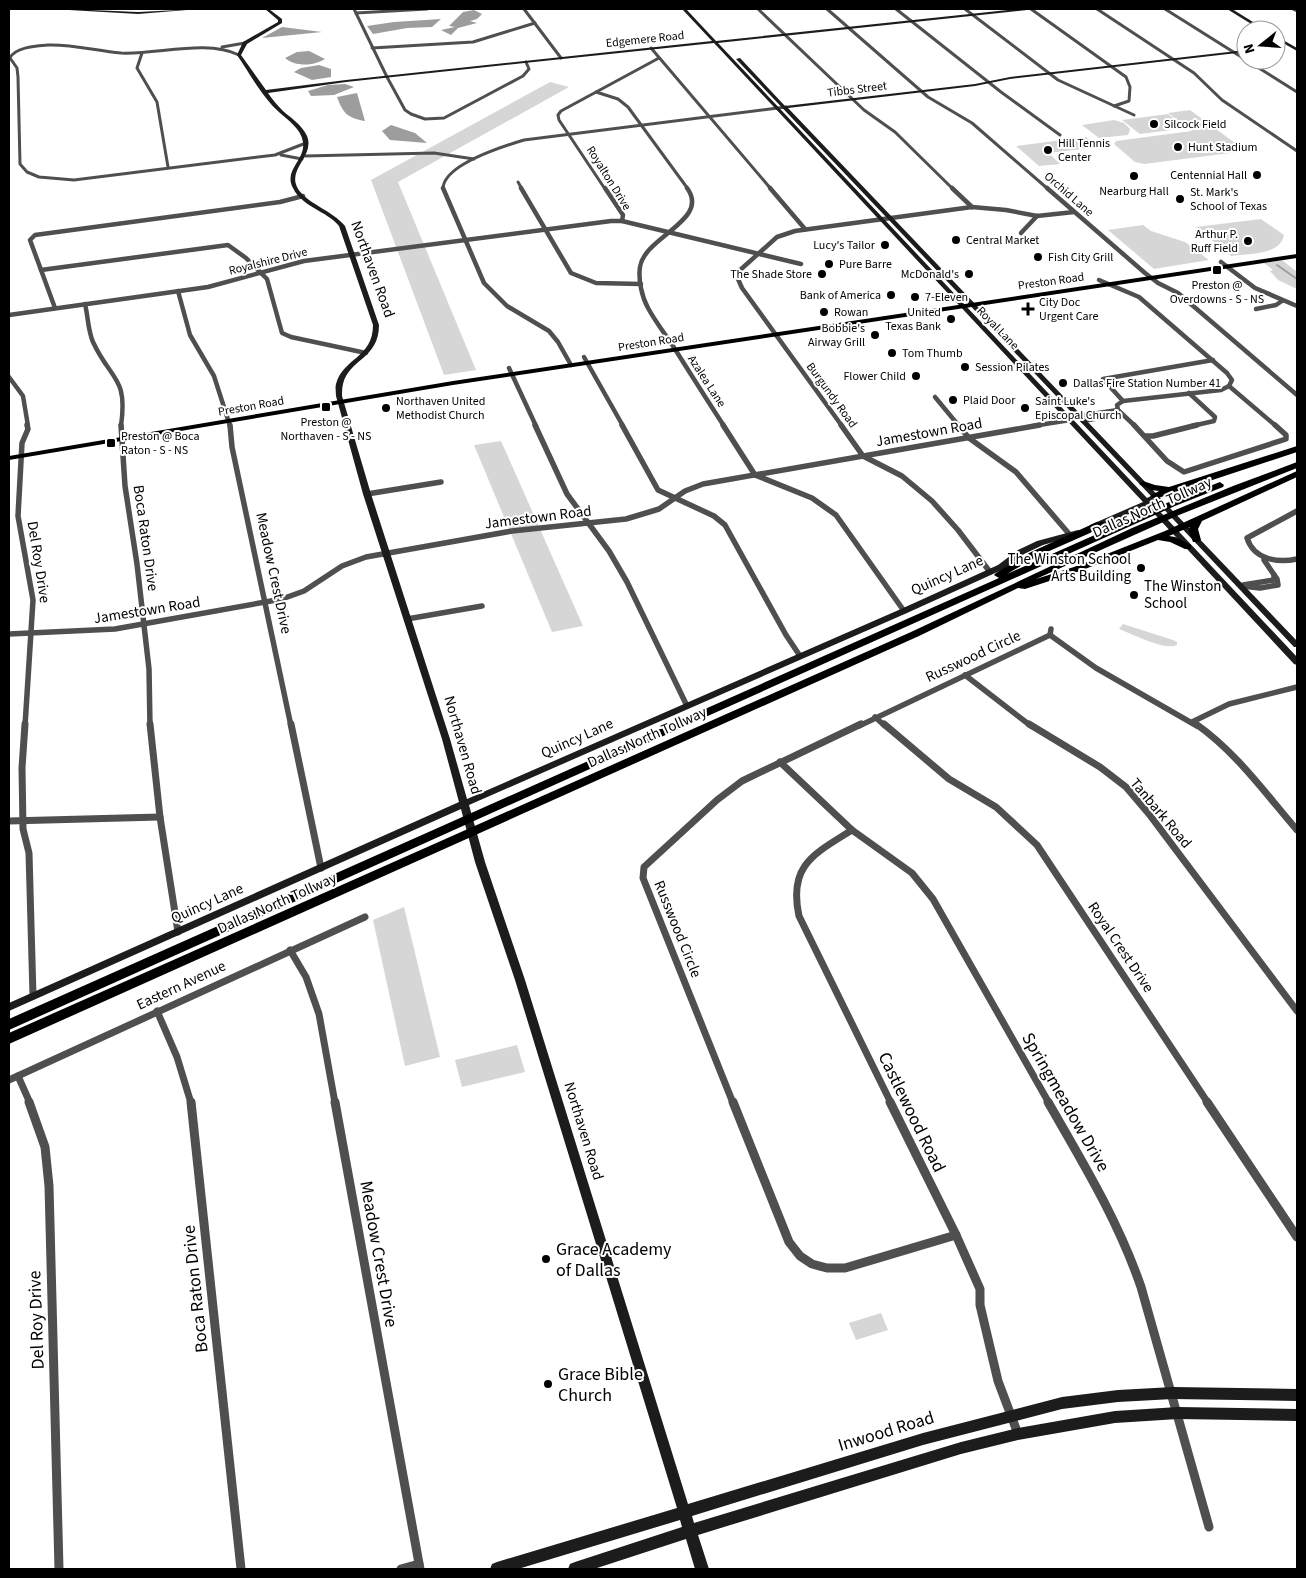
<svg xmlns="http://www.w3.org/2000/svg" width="1306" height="1578" viewBox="0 0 1306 1578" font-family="'Source Sans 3',sans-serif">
	<rect width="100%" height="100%" fill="#fff"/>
	<g fill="#d6d6d6">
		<polygon points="550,82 569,87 398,182 476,370 444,375 371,180"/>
		<polygon points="1190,110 1246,151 1144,164 1135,162 1114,144 1116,141 1192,131 1168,113"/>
		<polygon points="1168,114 1186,128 1140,134 1122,120"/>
		<polygon points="1114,120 1124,123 1130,129 1128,135 1099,138 1082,125"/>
		<polygon points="1086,137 1098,147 1049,153 1060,164 1039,166 1016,146"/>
		<path d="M1261 219 1284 235C1280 256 1248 253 1231 256L1196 227Z"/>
		<polygon points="1143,225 1151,231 1185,242 1209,260 1154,269 1108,230"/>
		<polygon points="1282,260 1297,272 1297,289 1278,280 1270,271 1273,270 1264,263"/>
		<polygon points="501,441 583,626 552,632 474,445"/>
		<path d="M1123 624 1173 640 1177 642V645C1164 651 1133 634 1119 629Z"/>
		<polygon points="404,907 440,1057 405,1066 373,920"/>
		<polygon points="517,1045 525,1072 462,1087 455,1060"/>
		<polygon points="881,1313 888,1330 856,1340 849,1323"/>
	</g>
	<g fill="#9d9d9d">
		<polygon points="474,10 482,14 477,19 470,21 477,23 458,28 451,35 441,30 455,27 449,26 463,12"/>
		<polygon points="441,19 432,27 407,28 373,34 367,26 394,22"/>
		<polygon points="282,27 322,32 262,38"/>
		<path d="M309 51 325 59C314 66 295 67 285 58L297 52Z"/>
		<polygon points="319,65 331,69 331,77 312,80 294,72 301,68"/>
		<polygon points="345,84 354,87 334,95 311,96 308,91 328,85"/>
		<path d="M357 93 365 121C347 118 343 113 337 97Z"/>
		<polygon points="391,125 415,133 427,143 390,140 382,131"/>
	</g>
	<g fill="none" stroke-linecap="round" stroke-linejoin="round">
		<polyline stroke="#9d9d9d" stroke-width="2" points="1277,265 1297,279"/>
		<g stroke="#4f4f4f" stroke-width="3">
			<polyline points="354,9 387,77 405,110 411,114 425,119 444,118 523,76 529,69 526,62"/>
			<polyline points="524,9 561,58"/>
			<polyline points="758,9 864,110 895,132 953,189"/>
			<polyline points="827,9 928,97 972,123 1048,189"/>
			<polyline points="896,9 1001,92 1060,135"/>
			<polyline points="965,9 1058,80 1134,115"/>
			<polyline points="1031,9 1126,77 1130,87 1129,101 1114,106"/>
			<polyline points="1097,9 1194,73 1222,100 1297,151"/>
			<polyline points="1165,9 1297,92"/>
			<polyline points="1293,9 1297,11"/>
			<polyline points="356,13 427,9"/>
			<polyline points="222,47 245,43"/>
			<polyline points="372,48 473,42 535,23"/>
			<polyline points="651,48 771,189"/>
			<polyline points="142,53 137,68 157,102 168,167"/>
			<path d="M239 55C206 39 157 55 121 53 97 51 72 44 48 45 37 46 15 47 10 58L17 68 18 77 20 164 27 172 39 177 74 180 275 155 306 143"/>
			<polyline points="596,92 618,99 628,107 688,189"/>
			<polyline points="281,155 302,159"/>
			<polyline points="305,156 434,153 474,159"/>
			<polyline points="518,182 522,189"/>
			<path d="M443 189C443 165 504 146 524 140L786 107"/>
			<polyline points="605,189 559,120 558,115 561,111 659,58"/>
		</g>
		<g stroke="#4f4f4f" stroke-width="4.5">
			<polyline points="443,188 484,283 507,306 549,331 558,342 571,365"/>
			<polyline points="521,188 571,273 596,283 641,284"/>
			<polyline points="605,188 623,215 622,221"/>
			<path d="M687 188C711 220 644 237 640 267 638 280 642 297 648 308 655 321 665 334 673 346 690 373 707 400 724 426"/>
			<polyline points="770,188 805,229"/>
			<polyline points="952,188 972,207"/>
			<polyline points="1047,188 1145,273 1158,283 1178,293 1297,395"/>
			<polyline points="1021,233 1037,216"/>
			<polyline points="1221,262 1255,288 1297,306"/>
			<polyline points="41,270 228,245 246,258 267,279 282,333 291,337 366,353"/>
			<polyline points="1099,280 1139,297 1227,373 1232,380 1229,386 1221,390 1123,401 1117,405 1118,410"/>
			<polyline points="178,291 190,335 214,376 230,426"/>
			<path d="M85 304C88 316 88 331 93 342 111 381 128 376 121 426"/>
			<polyline points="55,308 30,240 35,235 280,202 303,196"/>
			<polyline points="1256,309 1276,305 1282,301"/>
			<polyline points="9,315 208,287 304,261 611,221 622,221 801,264"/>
			<polyline points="584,357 623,426"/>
			<polyline points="509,368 536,426"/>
			<polyline points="9,377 23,396 28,426"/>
			<polyline points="1229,386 1276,426"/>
			<polyline points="1189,393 1215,417 1214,421 1192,426"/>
			<polyline points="935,397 959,426"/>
			<polyline points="1123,401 1103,379 1213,360"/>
			<polyline points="1118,410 1135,426"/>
			<polyline points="1078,416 1118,410"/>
			<polyline points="1083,421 1122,414"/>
			<polyline points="842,426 742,288 738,279 739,271 777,237 795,231 972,207 1006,210 1037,216 1074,212"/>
			<polyline points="1033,426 1070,420"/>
		</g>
		<g stroke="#4f4f4f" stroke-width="5.5">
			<polyline points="121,425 125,486 137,564 149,669 150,726"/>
			<polyline points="230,425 232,447 291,726"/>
			<polyline points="535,425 567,494 609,551 627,582 687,706"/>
			<polyline points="622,425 658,490 714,516 725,525 786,635 800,656"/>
			<polyline points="723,425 755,475 812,498 836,515 904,611"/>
			<polyline points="841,425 863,456 902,476 932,501 958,530 990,572"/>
			<polyline points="958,425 969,438 1016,472 1070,535"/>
			<polyline points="1134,425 1167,461 1184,472 1286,439 1286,435 1275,425"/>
			<polyline points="1145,436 1153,436 1197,425"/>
			<polyline points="367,494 441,482"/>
			<path d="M1297 511 1247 538C1254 560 1278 563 1297 559"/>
			<polyline points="1243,585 1274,580 1274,575"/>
			<polyline points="1242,586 1260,588 1278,585 1277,579 1264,560"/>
			<polyline points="407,619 482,606"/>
			<polyline points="1051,629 1050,635 1096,668 1197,726"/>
			<polyline points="9,634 115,629 282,599 304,591 342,566 366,557 512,531 626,519 659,509 685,491 703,484 1040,425"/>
			<polyline points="965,675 1031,726"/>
			<polyline points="875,717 885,726"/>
			<polyline points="1192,722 1229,704 1297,687"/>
			<polyline points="25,726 33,600 18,516 22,443 28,429 27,425"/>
			<polyline points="859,726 1050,635"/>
		</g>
		<g stroke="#4f4f4f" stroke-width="7">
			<polyline points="25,724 22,768 23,829 29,853 33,996"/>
			<polyline points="150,724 160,817 178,932"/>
			<polyline points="291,724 321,868"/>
			<polyline points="884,724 949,779 996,807 1037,845 1208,1103"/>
			<polyline points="1029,724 1100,767 1126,787 1149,814 1297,1011"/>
			<path d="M1196 724C1236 752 1265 793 1297 830"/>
			<polyline points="780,762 852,830 912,873 933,899 1049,1103"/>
			<polyline points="9,821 160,817"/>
			<path d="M852 830C814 854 788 865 799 916L891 1103"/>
			<polyline points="290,950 306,977 319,1014 335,1103"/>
			<polyline points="157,1011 177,1057 191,1103"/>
			<polyline points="18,1076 30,1103"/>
			<polyline points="9,1080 365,917"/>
			<polyline points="733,1103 643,878 644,867 717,800 742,781 861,724"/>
		</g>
		<g stroke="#4f4f4f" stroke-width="9">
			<polyline points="29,1102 45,1147 49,1186 59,1569"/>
			<polyline points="191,1102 241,1569"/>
			<polyline points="335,1102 420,1569"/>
			<polyline points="733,1102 789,1242 800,1256 812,1264 827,1268 845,1268 956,1235"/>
			<polyline points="890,1102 956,1235 980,1289 980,1305 998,1381 1018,1434"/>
			<path d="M1048 1102C1083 1163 1118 1220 1141 1287L1209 1527"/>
			<polyline points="1207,1102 1297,1237"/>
			<polyline points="401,1569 419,1564"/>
		</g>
		<g fill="#1c1c1c" fill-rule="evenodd">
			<polygon points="67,9 138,12 199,9 138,14 69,10"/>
			<path d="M265 9H269L282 19V23L247 44 241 55 266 90 346 80 712 41 682 9H686L716 41 1017 9H1029L1027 10 718 43 1147 498 1151 496 736 59 740 58 785 106 975 84 1010 77 1246 50V52L1010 79 975 86 788 108 1297 641V647H1294L1155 500 1151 502 1297 657V665L1294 664 1147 506 1096 529H1090V525L1143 502 714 43 346 82 268 93C272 99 277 105 283 111 291 118 302 125 307 136 315 156 288 168 297 187 305 203 332 210 345 226L379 325C379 359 349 359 343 384 342 388 342 392 342 396L371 494 450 739 467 799 901 609 998 565 1018 550 1037 541 1078 530 1082 532 1081 534 1043 545 1024 554 1004 569 907 613 469 805 485 862 525 980 688 1504 923 1433 1062 1397 1118 1390 1173 1387 1297 1389V1401L1173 1399 1118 1402 1062 1409 923 1445 692 1516 694 1523 961 1442 1018 1428 1115 1411 1178 1407 1297 1409V1421L1178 1419 1115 1423 1018 1440 961 1454 698 1535 709 1569H695L686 1539 594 1569H568L570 1564 575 1562 682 1527 680 1520 518 1569H490L492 1564 497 1562 677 1508 515 980 475 862 461 809 9 1011V1003L459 802 442 739 363 494 336 396C336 392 335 388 336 384 343 358 373 358 373 325L339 226C327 211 302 207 293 188 283 170 306 160 303 142 301 129 289 121 280 113 262 97 250 74 237 55L243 42 278 22V20Z"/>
			<polygon points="1227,9 1232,9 1266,30 1261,30"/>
			<polygon points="1276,36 1297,48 1297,51 1276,39"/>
		</g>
		<polygon fill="#000" fill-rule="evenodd" points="1297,254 1297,258 453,385 9,460 9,456 453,381"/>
		<g fill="#000" fill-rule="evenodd">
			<polygon points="1297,446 1297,452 1155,499 1150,496 1159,491 1151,490 1139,484 1143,481 1155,485 1169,487"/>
			<polygon points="1297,462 1297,468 1179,515 1036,579 1074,567 1165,531 1297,471 1297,477 1202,521 1198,529 1201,540 1199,542 1193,542 1188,529 1190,527 1169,536 1175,537 1191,545 1191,549 1185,549 1170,542 1158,540 1080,571 1025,589 1018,588 919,636 9,1044 9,1033 911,632 1132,528 1233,486"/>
			<polygon points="1220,482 1224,485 1223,487 1175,506 9,1030 9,1019 999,578 994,575 996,573 1031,552 1097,522 1103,522 1105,524 1090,533 1038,556 1007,574 1169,502"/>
		</g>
	</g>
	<g fill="#000" stroke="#fff" stroke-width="2">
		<circle cx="1154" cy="124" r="5"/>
		<circle cx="1178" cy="147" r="5"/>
		<circle cx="1048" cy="150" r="5"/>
		<circle cx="1257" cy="175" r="5"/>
		<circle cx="1134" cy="176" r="5"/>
		<circle cx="1180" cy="199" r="5"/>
		<circle cx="956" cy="240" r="5"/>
		<circle cx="1248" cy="241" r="5"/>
		<circle cx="885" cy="245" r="5"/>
		<circle cx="1038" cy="257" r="5"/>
		<circle cx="829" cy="264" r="5"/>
		<rect x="1212" y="265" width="10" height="10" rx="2.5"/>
		<circle cx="822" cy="274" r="5"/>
		<circle cx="969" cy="274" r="5"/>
		<circle cx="891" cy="295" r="5"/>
		<circle cx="915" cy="297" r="5"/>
		<path d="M1025.5 301.5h5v5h5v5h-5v5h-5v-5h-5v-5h5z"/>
		<circle cx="824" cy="312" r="5"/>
		<circle cx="951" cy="319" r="5"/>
		<circle cx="875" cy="335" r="5"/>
		<circle cx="892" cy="353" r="5"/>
		<circle cx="965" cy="367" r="5"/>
		<circle cx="916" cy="376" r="5"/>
		<circle cx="1063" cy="383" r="5"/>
		<circle cx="953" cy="400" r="5"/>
		<rect x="321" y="402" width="10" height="10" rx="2.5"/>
		<circle cx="386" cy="408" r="5"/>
		<circle cx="1025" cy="408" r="5"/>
		<rect x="106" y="438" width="10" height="10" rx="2.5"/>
		<circle cx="1141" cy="568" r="5"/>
		<circle cx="1134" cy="595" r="5"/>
		<circle cx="546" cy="1259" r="5"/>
		<circle cx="548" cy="1384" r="5"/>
	</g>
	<g text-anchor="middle" stroke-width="4" stroke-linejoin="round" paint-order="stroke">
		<g font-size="12" fill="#000" stroke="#fff">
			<text transform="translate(645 39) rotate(-6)" y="4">Edgemere Road</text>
			<text transform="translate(857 89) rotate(-7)" y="4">Tibbs Street</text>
			<text transform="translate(609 178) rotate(58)" y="4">Royalton Drive</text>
			<text transform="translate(1069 194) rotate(41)" y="4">Orchid Lane</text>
			<text transform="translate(268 261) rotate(-14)" y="4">Royalshire Drive</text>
			<text transform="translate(1051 281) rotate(-8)" y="4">Preston Road</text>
			<text transform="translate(998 328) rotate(46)" y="4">Royal Lane</text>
			<text transform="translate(651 342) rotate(-9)" y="4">Preston Road</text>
			<text transform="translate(707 381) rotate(57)" y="4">Azalea Lane</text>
			<text transform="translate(832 395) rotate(54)" y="4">Burgundy Road</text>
			<text transform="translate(251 406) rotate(-10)" y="4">Preston Road</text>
		</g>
		<g font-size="12" fill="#000" stroke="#fff" text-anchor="start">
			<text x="1164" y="128">Silcock Field</text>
			<text x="1058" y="147">Hill Tennis<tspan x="1058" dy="14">Center</tspan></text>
			<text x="1188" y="151">Hunt Stadium</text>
			<text x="1247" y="179" text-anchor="end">Centennial Hall</text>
			<text x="1134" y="195" text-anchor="middle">Nearburg Hall</text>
			<text x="1190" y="196">St. Mark's<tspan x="1190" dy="14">School of Texas</tspan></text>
			<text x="1238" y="238" text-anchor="end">Arthur P.<tspan x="1238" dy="14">Ruff Field</tspan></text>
			<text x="966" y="244">Central Market</text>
			<text x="875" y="249" text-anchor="end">Lucy's Tailor</text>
			<text x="1048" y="261">Fish City Grill</text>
			<text x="839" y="268">Pure Barre</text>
			<text x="812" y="278" text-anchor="end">The Shade Store</text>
			<text x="959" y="278" text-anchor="end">McDonald's</text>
			<text x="1217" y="289" text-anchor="middle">Preston @<tspan x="1217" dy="14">Overdowns - S - NS</tspan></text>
			<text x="881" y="299" text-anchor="end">Bank of America</text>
			<text x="925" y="301">7-Eleven</text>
			<text x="1039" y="306">City Doc<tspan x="1039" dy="14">Urgent Care</tspan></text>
			<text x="834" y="316">Rowan</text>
			<text x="941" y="316" text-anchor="end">United<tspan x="941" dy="14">Texas Bank</tspan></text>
			<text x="865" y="332" text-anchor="end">Bobbie's<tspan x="865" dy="14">Airway Grill</tspan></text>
			<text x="902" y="357">Tom Thumb</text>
			<text x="975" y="371">Session Pilates</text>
			<text x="906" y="380" text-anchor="end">Flower Child</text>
			<text x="1073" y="387">Dallas Fire Station Number 41</text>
			<text x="963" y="404">Plaid Door</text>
			<text x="396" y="405">Northaven United<tspan x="396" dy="14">Methodist Church</tspan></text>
			<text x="1035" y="405">Saint Luke's<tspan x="1035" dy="14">Episcopal Church</tspan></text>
			<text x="326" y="426" text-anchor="middle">Preston @<tspan x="326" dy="14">Northaven - S - NS</tspan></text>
			<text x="121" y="440">Preston @ Boca<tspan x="121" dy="14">Raton - S - NS</tspan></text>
		</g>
		<g font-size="15" fill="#000" stroke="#fff">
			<text transform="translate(373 269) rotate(70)" y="5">Northaven Road</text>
			<text transform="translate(929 432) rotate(-10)" y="5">Jamestown Road</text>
			<text transform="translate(1152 507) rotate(-24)" y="5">Dallas North Tollway</text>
			<text transform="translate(538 517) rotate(-7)" y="5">Jamestown Road</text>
			<text transform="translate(146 538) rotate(82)" y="5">Boca Raton Drive</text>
			<text transform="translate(39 562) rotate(81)" y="5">Del Roy Drive</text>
			<text transform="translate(274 573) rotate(78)" y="5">Meadow Crest Drive</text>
			<text transform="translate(947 575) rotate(-24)" y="5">Quincy Lane</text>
			<text transform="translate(147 610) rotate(-9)" y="5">Jamestown Road</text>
			<text transform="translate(973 656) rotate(-25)" y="5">Russwood Circle</text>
			<text transform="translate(647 737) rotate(-24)" y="5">Dallas North Tollway</text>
			<text transform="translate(577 738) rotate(-24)" y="5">Quincy Lane</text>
			<text transform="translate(463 745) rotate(74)" y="5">Northaven Road</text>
			<text transform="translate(1161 813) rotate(50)" y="5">Tanbark Road</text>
			<text transform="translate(207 903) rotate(-24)" y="5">Quincy Lane</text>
			<text transform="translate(277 903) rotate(-24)" y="5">Dallas North Tollway</text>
			<text transform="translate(678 929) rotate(68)" y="5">Russwood Circle</text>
			<text transform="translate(1121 947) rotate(56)" y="5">Royal Crest Drive</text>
			<text transform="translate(181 985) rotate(-25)" y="5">Eastern Avenue</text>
			<text transform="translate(584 1131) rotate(73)" y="5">Northaven Road</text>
		</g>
		<g font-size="15" fill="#000" stroke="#fff" text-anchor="end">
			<text x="1131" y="564">The Winston School<tspan x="1131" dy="17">Arts Building</tspan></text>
			<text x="1144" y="591" text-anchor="start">The Winston<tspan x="1144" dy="17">School</tspan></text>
		</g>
		<g font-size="18" fill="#000" stroke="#fff">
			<text transform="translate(1066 1102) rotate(60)" y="6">Springmeadow Drive</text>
			<text transform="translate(912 1112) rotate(64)" y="6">Castlewood Road</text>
			<text transform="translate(379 1254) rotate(80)" y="6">Meadow Crest Drive</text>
			<text transform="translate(195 1289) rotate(-96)" y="6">Boca Raton Drive</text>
			<text transform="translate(36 1320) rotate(-92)" y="6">Del Roy Drive</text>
			<text transform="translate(886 1431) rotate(-17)" y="6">Inwood Road</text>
		</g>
		<g font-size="18" fill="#000" stroke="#fff" text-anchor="start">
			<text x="556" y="1255">Grace Academy<tspan x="556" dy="21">of Dallas</tspan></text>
			<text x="558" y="1380">Grace Bible<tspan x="558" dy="21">Church</tspan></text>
		</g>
	</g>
	<rect width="1306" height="1578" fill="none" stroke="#000000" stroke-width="20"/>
	<g transform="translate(1261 45) rotate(253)"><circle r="24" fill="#ffffff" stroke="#999999"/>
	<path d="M0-4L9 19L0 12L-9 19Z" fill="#000000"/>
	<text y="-8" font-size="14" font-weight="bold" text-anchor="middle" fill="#000000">N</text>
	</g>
</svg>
